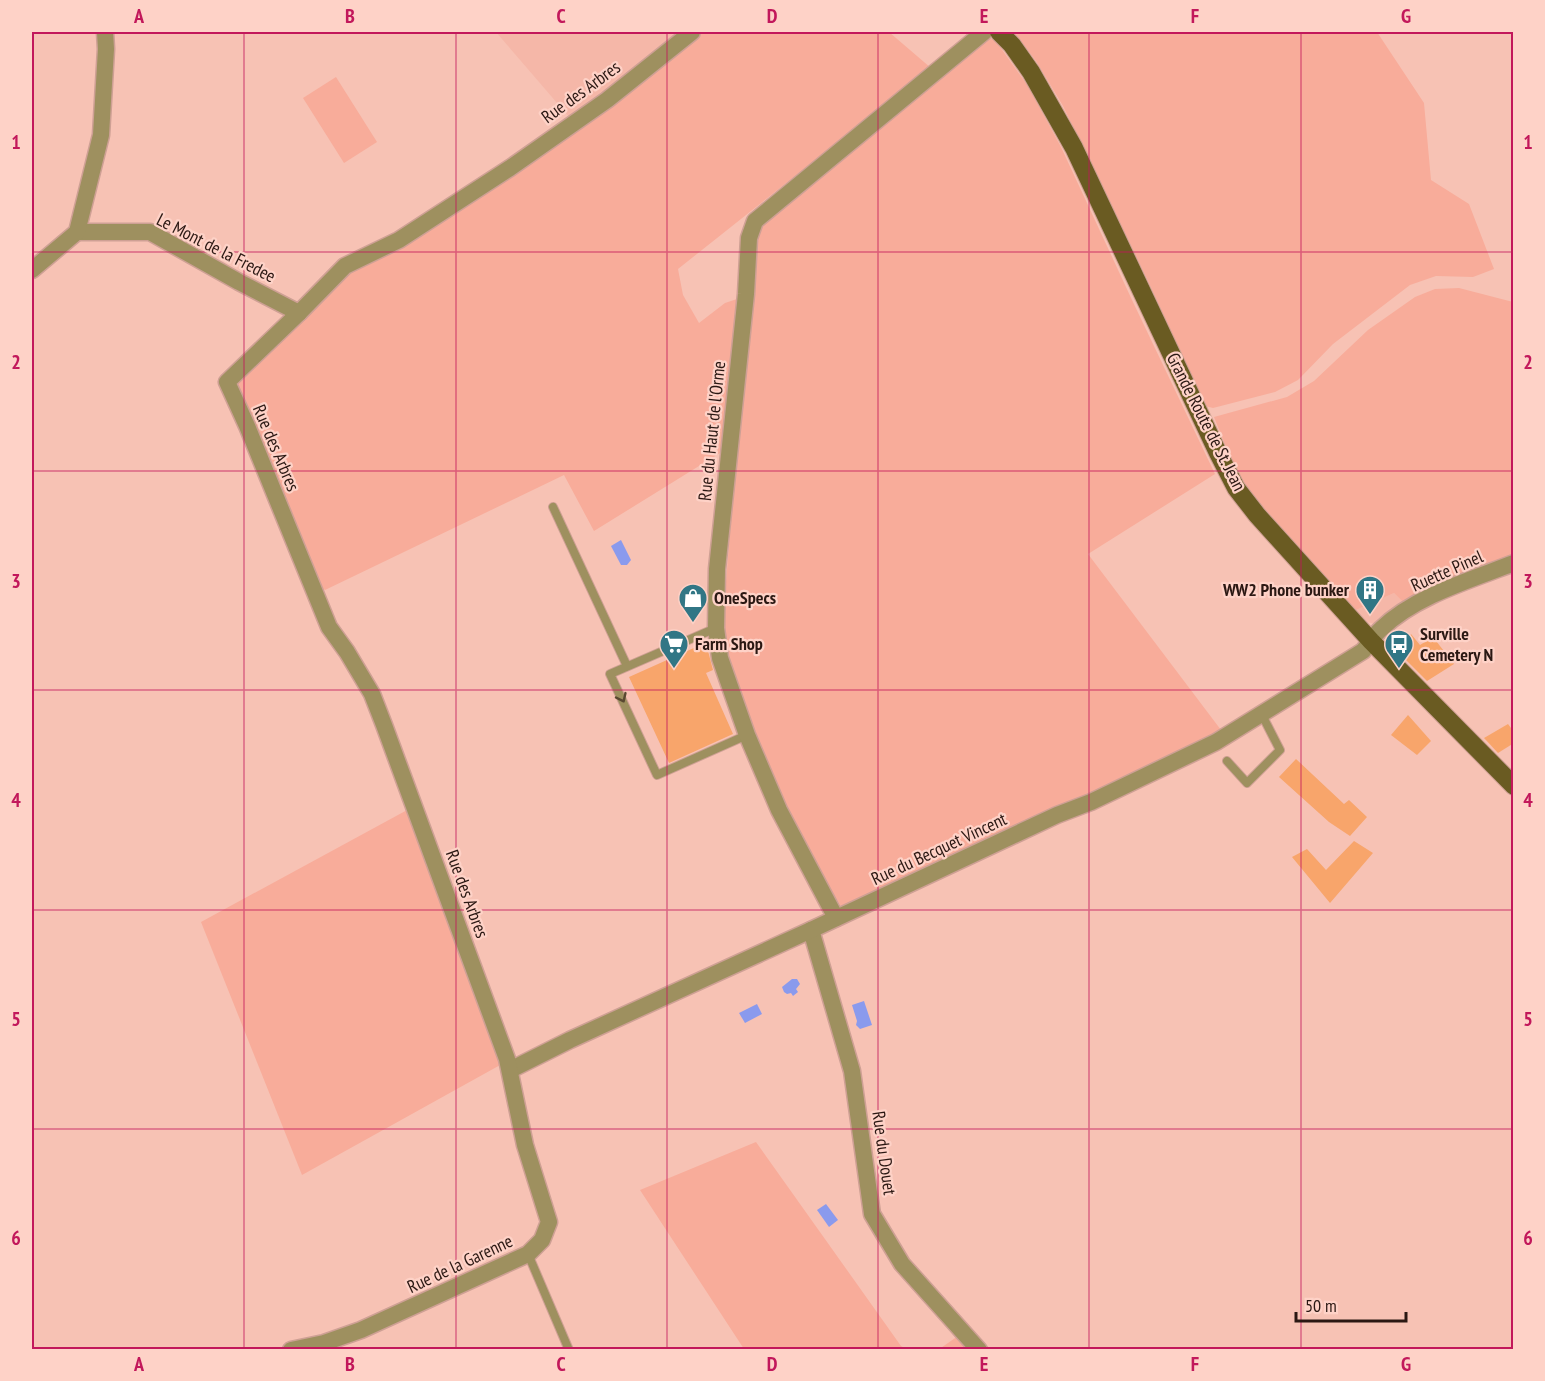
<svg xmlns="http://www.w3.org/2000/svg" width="1545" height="1381" viewBox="0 0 1545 1381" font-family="'PT Sans Narrow',sans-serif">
	<rect width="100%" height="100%" fill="#f7c2b4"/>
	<g fill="#f5b7a8">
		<polygon points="496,32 682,32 570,118"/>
		<polygon points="1394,593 1403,602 1376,624 1366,622 1356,610"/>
	</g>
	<g fill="#f8ac9a">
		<polygon points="701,32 889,32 931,68 678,269 683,295 699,323 725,303 740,298 720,453 594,531 564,475 325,590 318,586 237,384 324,293 347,271 694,38"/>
		<polygon points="1014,32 1377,32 1424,103 1431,180 1469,204 1494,269 1473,277 1436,276 1410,285 1333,344 1298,380 1275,392 1213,408 1205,406 1148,281 1063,106 1036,61"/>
		<polygon points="985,37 995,40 1028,86 1061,147 1132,300 1215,474 1088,554 1221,730 1168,759 1012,828 842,908 793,828 752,735 729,663 723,619 745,347 755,287 756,237 769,215"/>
		<polygon points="336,77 377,142 344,163 303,98"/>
		<polygon points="1459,288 1513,302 1513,555 1442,582 1403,602 1394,593 1356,610 1265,513 1236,472 1214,417 1287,397 1314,381 1368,330 1415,297 1435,289"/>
		<polygon points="409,809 502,1064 302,1175 201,922"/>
		<polygon points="756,1142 901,1346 906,1349 744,1349 640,1190"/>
		<polygon points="958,1336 970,1350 938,1350"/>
	</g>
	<g fill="#8a9aed">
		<polygon points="621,540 631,560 627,565 621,565 611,546"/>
		<polygon points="792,979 797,979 800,984 796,989 798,992 793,996 791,993 787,994 784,992 782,987"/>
		<polygon points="864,1001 872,1025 860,1029 856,1025 857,1021 852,1005"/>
		<polygon points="757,1004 762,1014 745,1023 739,1013"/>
		<polygon points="826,1204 838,1220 829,1227 817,1210"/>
	</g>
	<g fill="#f8a56b">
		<polygon points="1411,634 1420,645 1433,637 1454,664 1427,681 1406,660 1399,649"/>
		<polygon points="705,643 708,651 713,670 706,673 733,734 669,763 629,677"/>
		<polygon points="1408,715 1431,741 1417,755 1391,735"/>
		<polygon points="1508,724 1514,732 1514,743 1498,753 1484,738"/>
		<polygon points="1296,759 1344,804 1349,800 1367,817 1350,836 1329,822 1279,777"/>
		<polygon points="1354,841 1373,853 1330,903 1292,857 1307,849 1326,870"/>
	</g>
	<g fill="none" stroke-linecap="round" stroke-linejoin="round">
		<g stroke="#cea094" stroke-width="10">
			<g id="lane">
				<polyline points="553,507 627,666"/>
				<polyline points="716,628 610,674 657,775 747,735"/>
				<polyline points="1227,761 1247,783 1280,750 1262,715"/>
				<polyline points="528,1254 569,1350"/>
			</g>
		</g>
		<g stroke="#cea094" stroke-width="19">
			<g id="street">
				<polyline points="77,232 150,232 239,282 299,313"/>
				<polyline points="32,270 77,232 101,135 106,49 105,32"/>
				<polyline points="836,918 779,810 747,735 720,658 716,628 717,569 746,294 749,238 755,221 984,32"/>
				<polyline points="811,930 852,1071 872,1214 902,1264 979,1350"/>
				<path d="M510 1070 570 1040 811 930 1057 815 1091 802 1216 742 1363 651C1369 644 1374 635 1381 629 1415 596 1470 580 1514 563"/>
				<polyline points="291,1350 324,1343 361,1330 528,1254 542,1240 549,1222 525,1145 507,1059 384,725 372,694 347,652 329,627 247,426 227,382 299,313 345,266 399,240 510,168 607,100 692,32"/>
			</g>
		</g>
		<g stroke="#cea094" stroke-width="20">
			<polyline id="primary" points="999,32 1012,45 1031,72 1074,148 1218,453 1236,488 1257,515 1371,641 1514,786"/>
		</g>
		<use href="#lane" stroke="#9e905f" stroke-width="8"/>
		<use href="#street" stroke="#9e905f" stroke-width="16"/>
		<use href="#primary" stroke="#6a5b22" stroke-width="18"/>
	</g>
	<defs><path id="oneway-chevron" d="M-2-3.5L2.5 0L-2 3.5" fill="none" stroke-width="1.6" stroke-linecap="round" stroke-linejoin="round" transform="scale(1.5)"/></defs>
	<use stroke="#594831" href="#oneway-chevron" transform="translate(622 698) rotate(65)"/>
	<path fill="none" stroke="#c2185b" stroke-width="1.5" stroke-opacity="0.55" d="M244 32V1350M456 32V1350M667 32V1350M878 32V1350M1089 32V1350M1301 32V1350M32 252H1514M32 471H1514M32 690H1514M32 910H1514M32 1129H1514"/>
	<defs>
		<g id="building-pin" transform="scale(1.5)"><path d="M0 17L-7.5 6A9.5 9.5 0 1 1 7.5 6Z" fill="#317685" stroke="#fed2c7"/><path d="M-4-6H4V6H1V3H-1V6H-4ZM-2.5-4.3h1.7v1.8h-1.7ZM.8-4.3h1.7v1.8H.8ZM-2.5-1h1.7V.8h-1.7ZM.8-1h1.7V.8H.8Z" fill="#fff"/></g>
		<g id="shop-pin" transform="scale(1.5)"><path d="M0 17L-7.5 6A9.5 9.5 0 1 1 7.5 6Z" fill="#317685" stroke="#fed2c7"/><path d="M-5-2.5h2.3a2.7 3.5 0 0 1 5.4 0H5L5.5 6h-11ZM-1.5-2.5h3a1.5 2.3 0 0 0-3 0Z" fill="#fff"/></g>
		<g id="supermarket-pin" transform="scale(1.5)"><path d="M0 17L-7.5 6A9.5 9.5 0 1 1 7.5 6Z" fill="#317685" stroke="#fed2c7"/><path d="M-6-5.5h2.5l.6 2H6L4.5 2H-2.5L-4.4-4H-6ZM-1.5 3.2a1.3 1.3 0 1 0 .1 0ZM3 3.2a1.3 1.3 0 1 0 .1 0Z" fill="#fff"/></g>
		<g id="bus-pin" transform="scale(1.5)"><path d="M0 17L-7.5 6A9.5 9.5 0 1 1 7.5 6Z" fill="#317685" stroke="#fed2c7"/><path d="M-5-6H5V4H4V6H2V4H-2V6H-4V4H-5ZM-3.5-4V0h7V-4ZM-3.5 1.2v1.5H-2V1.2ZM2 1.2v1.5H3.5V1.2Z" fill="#fff"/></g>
	</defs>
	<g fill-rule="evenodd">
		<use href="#building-pin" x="1370" y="590"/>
		<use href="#shop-pin" x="693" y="598"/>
		<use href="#supermarket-pin" x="674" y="644"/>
		<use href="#bus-pin" x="1399" y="644"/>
	</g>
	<g text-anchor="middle" stroke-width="4.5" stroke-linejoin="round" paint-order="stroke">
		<g font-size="18" fill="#2b1813" stroke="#fed2c7">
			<text transform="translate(581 92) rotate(-36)" y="6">Rue des Arbres</text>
			<text transform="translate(216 248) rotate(27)" y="6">Le Mont de la Fredee</text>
			<text transform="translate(1206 422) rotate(63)" y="6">Grande Route de St. Jean</text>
			<text transform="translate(712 431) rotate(-84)" y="6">Rue du Haut de l'Orme</text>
			<text transform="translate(276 448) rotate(67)" y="6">Rue des Arbres</text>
			<text transform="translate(1447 571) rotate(-24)" y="6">Ruette Pinel</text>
			<text transform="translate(939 849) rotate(-25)" y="6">Rue du Becquet Vincent</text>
			<text transform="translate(467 894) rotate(70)" y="6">Rue des Arbres</text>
			<text transform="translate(884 1153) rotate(82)" y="6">Rue du Douet</text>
			<text transform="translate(460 1264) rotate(-25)" y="6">Rue de la Garenne</text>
		</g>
		<g font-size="18" font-weight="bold" fill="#2b1813" stroke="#fed2c7" text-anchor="start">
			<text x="1349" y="596" text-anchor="end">WW2 Phone bunker</text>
			<text x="714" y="604">OneSpecs</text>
			<text x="1420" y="640">Surville<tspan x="1420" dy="21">Cemetery N</tspan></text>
			<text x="695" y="650">Farm Shop</text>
		</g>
	</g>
	<rect width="1545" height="1381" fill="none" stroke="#fed2c7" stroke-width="66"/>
	<path d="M1296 1312v9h110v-9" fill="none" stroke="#2b1813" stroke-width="3"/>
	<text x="1305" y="1312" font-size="18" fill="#2b1813" stroke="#fed2c7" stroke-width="4.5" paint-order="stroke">50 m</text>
	<rect x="33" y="33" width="1479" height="1315" fill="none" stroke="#c2185b" stroke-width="2"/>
	<g font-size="20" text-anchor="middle" font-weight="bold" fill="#c2185b">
		<text x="139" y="23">A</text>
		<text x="350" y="23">B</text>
		<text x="561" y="23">C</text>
		<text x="772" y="23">D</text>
		<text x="984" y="23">E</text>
		<text x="1195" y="23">F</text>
		<text x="1406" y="23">G</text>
		<text x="16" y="149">1</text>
		<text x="1528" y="149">1</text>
		<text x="16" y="369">2</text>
		<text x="1528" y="369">2</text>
		<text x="16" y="588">3</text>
		<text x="1528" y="588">3</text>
		<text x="16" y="807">4</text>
		<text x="1528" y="807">4</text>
		<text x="16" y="1026">5</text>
		<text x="1528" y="1026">5</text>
		<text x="16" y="1245">6</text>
		<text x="1528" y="1245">6</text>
		<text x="139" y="1371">A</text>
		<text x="350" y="1371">B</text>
		<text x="561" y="1371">C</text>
		<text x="772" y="1371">D</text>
		<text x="984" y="1371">E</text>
		<text x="1195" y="1371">F</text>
		<text x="1406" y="1371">G</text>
	</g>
</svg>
